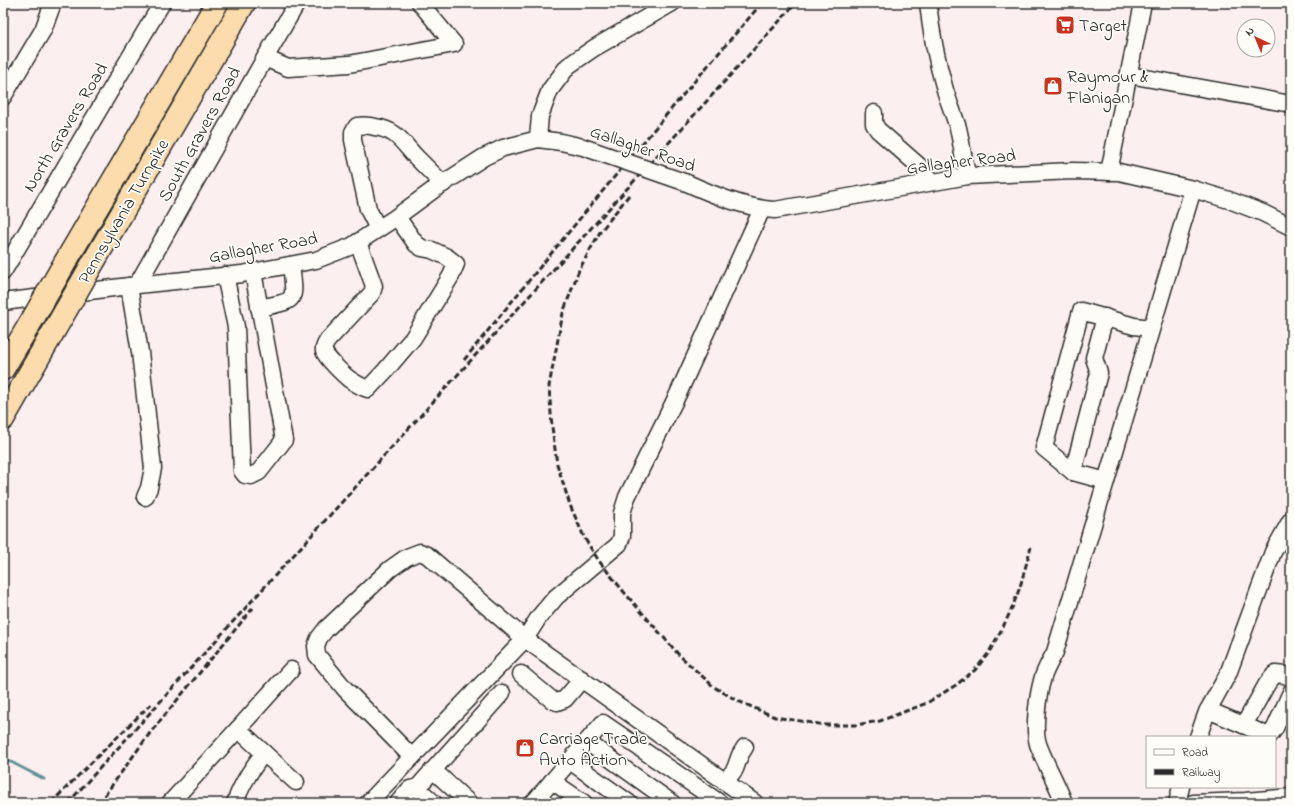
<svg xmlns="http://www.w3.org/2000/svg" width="1294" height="806" viewBox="0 0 1294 806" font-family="'Indie Flower',sans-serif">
	<rect width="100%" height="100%" fill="#fbeff0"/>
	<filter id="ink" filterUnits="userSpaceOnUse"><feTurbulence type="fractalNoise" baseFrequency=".025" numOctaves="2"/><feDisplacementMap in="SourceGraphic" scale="8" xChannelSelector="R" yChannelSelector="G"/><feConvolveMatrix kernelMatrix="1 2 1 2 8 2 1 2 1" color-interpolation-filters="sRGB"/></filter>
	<g filter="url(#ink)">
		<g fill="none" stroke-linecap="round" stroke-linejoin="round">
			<polyline stroke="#629296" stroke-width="3" points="3,758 7,761 11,762 44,779"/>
			<g stroke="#2b2b2b" stroke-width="19">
				<g id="minor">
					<path d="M928 3C931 32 937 62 945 90 949 103 954 115 958 128 962 144 963 160 968 176"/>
					<polyline points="265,58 288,68 349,64 454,44 420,3"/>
					<polyline points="1129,75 1291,104"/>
					<polyline points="3,97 43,30 53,3"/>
					<polyline points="874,113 874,124 878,130 919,166 933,182"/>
					<polyline points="538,139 540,116 550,90 568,66 594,48 672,3"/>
					<polyline points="1109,172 1143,3"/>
					<path d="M687 183C714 195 745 208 775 210L968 176 1072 171 1119 172 1193 189 1229 200 1263 213 1291 227"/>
					<path d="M378 229 368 209 353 140V132L357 126C363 125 368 125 375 127 397 130 402 142 416 157 425 166 434 175 443 184"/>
					<path d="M358 242 374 286 372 293 328 340C326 343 323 347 324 351 325 357 344 375 349 379 355 383 361 387 368 389L385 371 413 338 451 276 456 264 447 257 432 250 422 248 416 244 397 217"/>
					<polyline points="3,272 162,3"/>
					<polyline points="225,275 236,327 242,471 245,475 251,476 259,472 284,440 253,272"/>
					<polyline points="137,285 265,58 297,3"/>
					<polyline points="129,286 140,352 153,468 149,488 145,497"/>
					<polyline points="3,302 137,285 242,274 316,260 352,246 395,218 436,188 484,157 503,148 538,139 561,142 583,147"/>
					<path d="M259 308C296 300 296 304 291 265"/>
					<polyline points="1073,472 1099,373 1094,358 1105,317"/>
					<polyline points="1106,481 1073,472 1044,448 1081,311 1134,326 1151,328"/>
					<polyline points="521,674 552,700 557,702 565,699 582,679"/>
					<polyline points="1208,710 1269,736 1275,728 1291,692"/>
					<polyline points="1244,725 1267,684 1275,674 1285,675 1291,678"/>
					<polyline points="1198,737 1207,712 1228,674 1273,552 1291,520"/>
					<polyline points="587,742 672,803"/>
					<polyline points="264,753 296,782"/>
					<polyline points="412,757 345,689 317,655 316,646 319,638 326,629 390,569 407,557 420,552 427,555 525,639 755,803"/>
					<polyline points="570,761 629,803"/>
					<polyline points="433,770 469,803"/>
					<polyline points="552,781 584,803"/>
					<polyline points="725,782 735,769 740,755 745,747"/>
					<polyline points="417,788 502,693"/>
					<polyline points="170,803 238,729"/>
					<path d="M235 803C241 785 251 769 264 753L238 729 291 670"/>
					<polyline points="368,803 525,639 539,617 556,597 619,544 622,536 622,513 627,497 678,394 762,209"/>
					<polyline points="398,803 410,789 417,788 434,803"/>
					<polyline points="533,803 603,723 720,803"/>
					<path d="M1064 803C1057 783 1045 764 1038 744 1033 727 1038 694 1043 677 1046 668 1051 660 1055 652L1193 189"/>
					<polyline points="1177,803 1181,787"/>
					<polyline points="1193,803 1245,801 1291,797"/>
				</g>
			</g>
			<g stroke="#2b2b2b" stroke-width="25">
				<g id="highway">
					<polyline points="63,266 217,3"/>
					<polyline points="86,275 244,3"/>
					<polyline points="3,369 35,315"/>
					<polyline points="3,419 66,310"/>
				</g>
			</g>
			<use href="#minor" stroke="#fdfcf7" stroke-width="16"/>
			<use href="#highway" stroke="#fcdcac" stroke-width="22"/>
			<g stroke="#2b2b2b" stroke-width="3" stroke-dasharray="6 3" stroke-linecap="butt">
				<polyline points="629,195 600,232 579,270 563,313 549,386 552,427 557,464 570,505 585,539 599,561 624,592 679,655 714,687 738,701 775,717 825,725 856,725 880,721 927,703 956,685 975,670 988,654 1003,627 1012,608 1020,587 1031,547"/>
				<path d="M464 360C562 240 660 120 762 3"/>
				<polyline points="51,803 98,756 152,703"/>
				<polyline points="68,803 796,3"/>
				<polyline points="99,803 150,733 253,608"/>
			</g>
			<g stroke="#2b2b2b" stroke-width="19" stroke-linecap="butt">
				<polyline id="minor-bridge" points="583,147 687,183"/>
			</g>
			<g stroke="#2b2b2b" stroke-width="25" stroke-linecap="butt">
				<g id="highway-bridge">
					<polyline points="66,310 86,275"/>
					<polyline points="35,315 63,266"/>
				</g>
			</g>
			<use href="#minor-bridge" stroke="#fdfcf7" stroke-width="16"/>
			<use href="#highway-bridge" stroke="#fcdcac" stroke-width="22"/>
		</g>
	</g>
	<defs>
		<g id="supermarket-square" transform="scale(1)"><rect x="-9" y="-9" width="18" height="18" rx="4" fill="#c8321e" stroke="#fdfcf7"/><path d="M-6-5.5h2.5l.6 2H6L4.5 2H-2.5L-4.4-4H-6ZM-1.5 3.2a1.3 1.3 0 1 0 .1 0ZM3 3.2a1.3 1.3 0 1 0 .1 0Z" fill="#fff"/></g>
		<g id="shop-square" transform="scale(1)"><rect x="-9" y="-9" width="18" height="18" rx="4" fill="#c8321e" stroke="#fdfcf7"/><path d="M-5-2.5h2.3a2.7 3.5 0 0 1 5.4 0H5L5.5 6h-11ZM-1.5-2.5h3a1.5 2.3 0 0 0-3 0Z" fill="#fff"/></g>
	</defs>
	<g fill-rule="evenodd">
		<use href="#supermarket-square" x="1065" y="25"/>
		<use href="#shop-square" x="1053" y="86"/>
		<use href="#shop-square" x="525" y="748"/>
	</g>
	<g text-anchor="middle" stroke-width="3.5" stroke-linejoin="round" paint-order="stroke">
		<g font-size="18" fill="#2b2b2b" stroke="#fdfcf7" text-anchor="start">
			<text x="1079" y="31">Target</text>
			<text x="1067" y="82">Raymour &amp;<tspan x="1067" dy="21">Flanigan</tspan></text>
			<text x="539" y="744">Carriage Trade<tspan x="539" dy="21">Auto Action</tspan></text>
		</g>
		<g font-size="18" fill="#2b2b2b" stroke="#fdfcf7">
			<text transform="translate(65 127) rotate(-59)" y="6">North Gravers Road</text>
			<text transform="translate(199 134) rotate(-61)" y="6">South Gravers Road</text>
			<text transform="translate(643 148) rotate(19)" y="6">Gallagher Road</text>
			<text transform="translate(961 161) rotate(-7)" y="6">Gallagher Road</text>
			<text transform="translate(123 211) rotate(-60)" y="6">Pennsylvania Turnpike</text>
			<text transform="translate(263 247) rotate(-10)" y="6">Gallagher Road</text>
		</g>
	</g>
	<rect width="1294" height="806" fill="none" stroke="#fdfcf7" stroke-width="16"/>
	<rect x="8" y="8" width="1278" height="790" fill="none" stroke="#2b2b2b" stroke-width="1.5" filter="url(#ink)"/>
	<rect x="1146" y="736" width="130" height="52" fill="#fdfcf7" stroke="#a9a8a5"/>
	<rect x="1154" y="749" width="20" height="6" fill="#fdfcf7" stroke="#a9a8a5"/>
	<text x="1182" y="756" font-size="12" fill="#2b2b2b">Road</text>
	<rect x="1154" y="769" width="20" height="6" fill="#2b2b2b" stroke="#a9a8a5"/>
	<text x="1182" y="776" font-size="12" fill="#2b2b2b">Railway</text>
	<g transform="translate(1256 38) rotate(316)"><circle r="19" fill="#fdfcf7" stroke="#a9a8a5"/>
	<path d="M0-3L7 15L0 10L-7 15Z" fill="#c8321e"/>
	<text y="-6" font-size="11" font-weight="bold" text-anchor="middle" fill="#2b2b2b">N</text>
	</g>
</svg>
